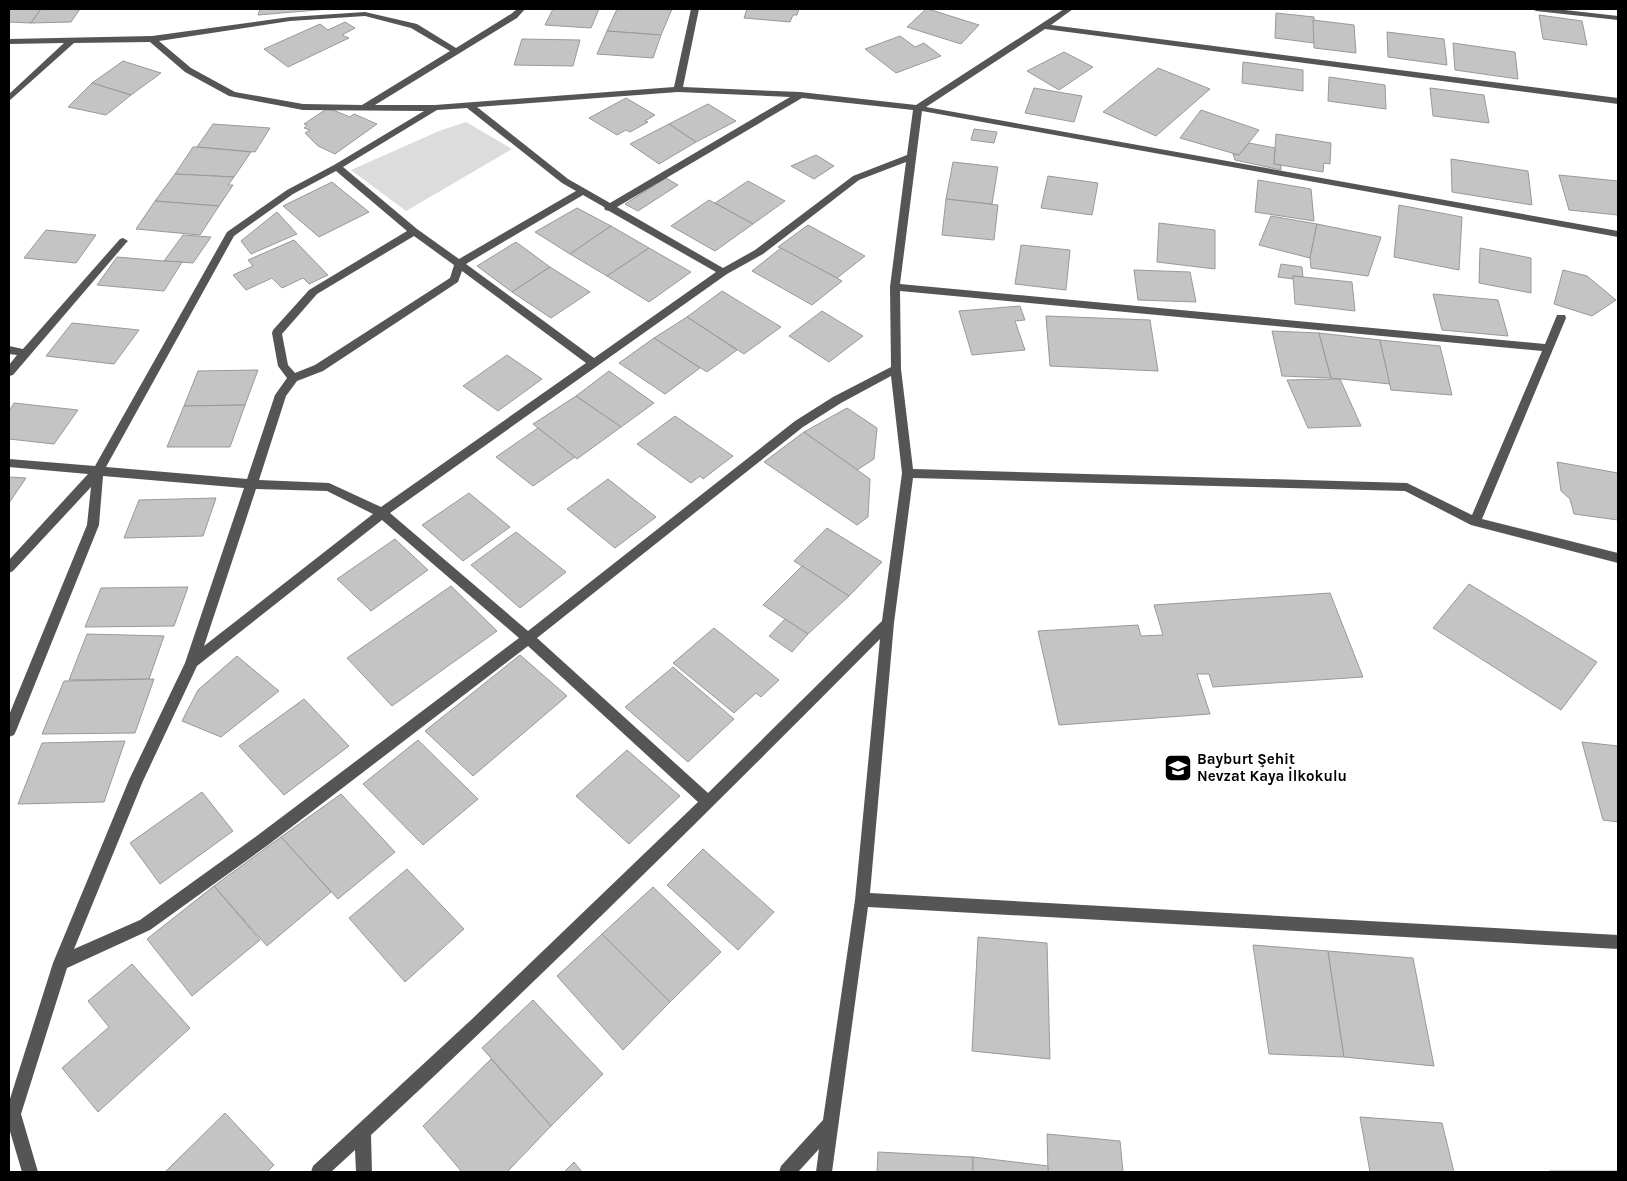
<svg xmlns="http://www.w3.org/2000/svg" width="1627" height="1181" viewBox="0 0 1627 1181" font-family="Karla,sans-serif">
	<rect width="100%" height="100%" fill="#fff"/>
	<polygon fill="#dcdcdc" points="466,122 512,149 406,211 351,170 439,131"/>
	<g fill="#c4c4c4" stroke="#999">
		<polygon points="9,9 41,9 31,23 9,22"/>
		<polygon points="41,9 80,9 71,22 31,23"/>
		<polygon points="260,9 329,9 258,15"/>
		<polygon points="553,9 599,9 591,28 545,25"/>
		<polygon points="617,9 672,9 661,35 607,31"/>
		<polygon points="747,9 799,9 797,15 793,15 790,22 744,18"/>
		<polygon points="926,9 928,9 979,25 961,44 907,27"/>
		<polygon points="1276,13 1314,17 1314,43 1275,38"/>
		<polygon points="1539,15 1582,21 1587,45 1543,39"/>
		<polygon points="1313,20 1354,25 1356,53 1314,48"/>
		<polygon points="345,22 355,28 342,35 349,38 288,67 264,49 320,24 328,30"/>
		<polygon points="607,31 661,35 653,58 597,54"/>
		<polygon points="1387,32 1444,39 1447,65 1388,57"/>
		<polygon points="900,36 915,47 924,43 941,56 896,73 865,49"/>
		<polygon points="522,39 580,40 573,66 514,65"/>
		<polygon points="1453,43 1515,52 1518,79 1455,70"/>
		<polygon points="1064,52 1093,67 1059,90 1027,71"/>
		<polygon points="123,61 161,73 131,95 92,83"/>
		<polygon points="1243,62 1303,70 1303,91 1242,83"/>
		<polygon points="1158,68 1210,89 1156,136 1103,112"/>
		<polygon points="1329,77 1385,85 1386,109 1328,101"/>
		<polygon points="92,83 131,95 106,115 68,107"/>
		<polygon points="1034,88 1082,96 1074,122 1025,113"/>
		<polygon points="1430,88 1484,95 1489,123 1433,116"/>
		<polygon points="626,98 655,115 645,121 648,122 630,132 626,130 617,135 589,118"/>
		<polygon points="708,104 736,121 696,142 669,124"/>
		<polygon points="328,108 350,117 354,114 377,124 335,154 318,146 305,133 310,130 304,128 307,125 304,124"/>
		<polygon points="1201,110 1259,130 1239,155 1180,138"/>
		<polygon points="213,124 270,128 255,152 197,147"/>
		<polygon points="669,124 696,142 659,164 630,144"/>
		<polygon points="974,129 997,132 994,143 971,140"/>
		<polygon points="1276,134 1331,143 1330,164 1324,163 1323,172 1274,164"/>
		<polygon points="1249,143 1275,148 1274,164 1281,165 1281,170 1235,160 1233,154 1239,155"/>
		<polygon points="193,147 197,147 251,152 234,177 175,174"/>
		<polygon points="816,155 834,166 814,179 791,166"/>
		<polygon points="1451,159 1528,171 1532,205 1452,192"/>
		<polygon points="953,162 998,167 992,204 946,199"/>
		<polygon points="175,174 234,177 228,185 233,185 219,206 155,201"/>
		<polygon points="1559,175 1618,181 1618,215 1569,210"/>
		<polygon points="1048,176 1098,183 1092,215 1041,208"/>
		<polygon points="666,178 678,185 638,211 625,204"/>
		<polygon points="1258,180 1311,189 1314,221 1255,212"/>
		<polygon points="748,181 785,201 753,224 715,203"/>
		<polygon points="332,182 369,212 319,237 283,206"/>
		<polygon points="946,199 998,205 994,240 942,235"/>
		<polygon points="709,200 753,224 715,251 671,226"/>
		<polygon points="155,201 219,206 200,235 136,229"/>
		<polygon points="1399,205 1462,217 1459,270 1394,257"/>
		<polygon points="577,208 611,226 570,254 535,232"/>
		<polygon points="277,212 297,234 251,254 241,241"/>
		<polygon points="1271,216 1317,224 1310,258 1259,245"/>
		<polygon points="1159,223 1215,230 1215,269 1157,262"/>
		<polygon points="1317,224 1381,237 1368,276 1311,268 1310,258"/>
		<polygon points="808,225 865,256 837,278 778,247"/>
		<polygon points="611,226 649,248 607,276 570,254"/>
		<polygon points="46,230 96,235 76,263 24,258"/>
		<polygon points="183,235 211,237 193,263 164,261"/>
		<polygon points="294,240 328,275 309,284 303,278 282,288 272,278 246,290 233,275 253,266 248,260"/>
		<polygon points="516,242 550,267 512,292 477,266"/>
		<polygon points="1021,245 1070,250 1066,290 1015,284"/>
		<polygon points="649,248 691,272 649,302 607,276"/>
		<polygon points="781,248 837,278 842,281 812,305 752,271"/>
		<polygon points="1480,248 1531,258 1531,293 1479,283"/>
		<polygon points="117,257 164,261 182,262 164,291 97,285"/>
		<polygon points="1281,264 1302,267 1303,277 1293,276 1293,279 1278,277"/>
		<polygon points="550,267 590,292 551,318 512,292"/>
		<polygon points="1134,270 1190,272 1196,302 1138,300"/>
		<polygon points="1563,270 1587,276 1616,300 1592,316 1554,304"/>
		<polygon points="1293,276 1352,282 1355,311 1295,304"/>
		<polygon points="722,291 781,327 744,354 687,317"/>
		<polygon points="1433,294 1498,300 1508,336 1442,330"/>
		<polygon points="1020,306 1025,320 1015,321 1025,350 972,355 959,311"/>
		<polygon points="822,311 863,336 829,362 789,336"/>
		<polygon points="1046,316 1150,320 1158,371 1050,366"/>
		<polygon points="687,317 737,350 707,372 654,338"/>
		<polygon points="72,323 139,330 114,364 46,356"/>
		<polygon points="1272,331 1319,333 1331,378 1282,376"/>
		<polygon points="1319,333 1380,340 1390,384 1331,378"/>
		<polygon points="654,338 700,368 665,394 619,363"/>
		<polygon points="1380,340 1440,346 1452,395 1391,390"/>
		<polygon points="507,355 542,379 498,411 463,386"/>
		<polygon points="258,370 245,405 184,406 198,371"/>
		<polygon points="609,371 654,403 621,427 576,396"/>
		<polygon points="1340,379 1361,426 1308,428 1287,380"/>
		<polygon points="576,396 621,427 577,459 533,424"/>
		<polygon points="14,403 78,410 54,444 9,439 9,411"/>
		<polygon points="245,405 230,447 167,447 184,406"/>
		<polygon points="847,408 877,428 874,459 857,470 804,432"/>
		<polygon points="675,416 733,456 703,479 700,476 691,483 637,444"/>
		<polygon points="538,428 575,457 533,486 496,457"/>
		<polygon points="804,432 870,479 868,517 857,525 764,462"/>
		<polygon points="1557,462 1618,473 1618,520 1574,514 1570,499 1561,491"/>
		<polygon points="9,477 26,478 9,503"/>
		<polygon points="608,479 656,517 615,548 567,509"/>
		<polygon points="469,493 510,527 463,561 422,525"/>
		<polygon points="216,498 203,536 124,538 139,500"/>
		<polygon points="827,528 882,562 849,596 794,561"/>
		<polygon points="516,532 566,572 520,608 471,565"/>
		<polygon points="395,539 428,570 371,611 337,579"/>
		<polygon points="802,566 849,596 808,634 763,605"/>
		<polygon points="1469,584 1597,662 1561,710 1433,628"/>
		<polygon points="451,586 497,631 392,706 347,658"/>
		<polygon points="188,587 174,626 85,627 101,588"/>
		<polygon points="1330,593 1363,677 1213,687 1209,674 1197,674 1210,714 1059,725 1038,631 1138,625 1141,636 1163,635 1154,605"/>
		<polygon points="785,619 808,634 792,652 769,636"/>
		<polygon points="714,628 779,680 761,697 756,693 734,713 673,663"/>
		<polygon points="87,634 164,636 149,679 69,680"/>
		<polygon points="520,655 567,696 473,776 425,731"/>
		<polygon points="237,656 279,691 221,737 182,721 198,690"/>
		<polygon points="673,667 734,719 688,762 625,707"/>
		<polygon points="154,679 135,733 42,734 64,681"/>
		<polygon points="304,699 349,746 284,795 239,746"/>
		<polygon points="418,740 478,799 423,845 363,784"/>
		<polygon points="125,741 104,802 18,804 42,743"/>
		<polygon points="1582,742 1618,746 1618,822 1603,820"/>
		<polygon points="627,750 680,796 629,844 576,796"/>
		<polygon points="202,792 233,831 160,884 130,843"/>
		<polygon points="341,794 395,852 338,899 281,837"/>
		<polygon points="281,837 331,892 267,946 214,886"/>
		<polygon points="703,849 774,912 738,950 667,885"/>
		<polygon points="407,869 464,929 405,982 349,918"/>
		<polygon points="214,886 260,940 192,996 147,939"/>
		<polygon points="653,887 721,952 670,1002 602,934"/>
		<polygon points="602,934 670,1002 623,1050 557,976"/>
		<polygon points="978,937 1047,943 1050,1059 972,1051"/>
		<polygon points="1253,945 1328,951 1344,1057 1269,1054"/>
		<polygon points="1328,951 1413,958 1434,1066 1344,1057"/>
		<polygon points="132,964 190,1028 98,1112 62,1068 109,1027 88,1001"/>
		<polygon points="533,1000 603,1074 551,1126 482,1048"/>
		<polygon points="491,1059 551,1126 507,1172 462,1172 423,1126"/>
		<polygon points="225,1113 274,1165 267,1172 165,1172"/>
		<polygon points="1360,1117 1442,1123 1454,1172 1370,1172"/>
		<polygon points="1047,1134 1120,1141 1123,1172 1048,1172"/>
		<polygon points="878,1152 973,1157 973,1172 877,1172"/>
		<polygon points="973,1157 1048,1166 1048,1172 973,1172"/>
		<polygon points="574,1162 582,1172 564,1172"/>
		<rect x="1550" y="1171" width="68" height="1"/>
	</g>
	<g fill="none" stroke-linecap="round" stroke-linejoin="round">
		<g fill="#555" fill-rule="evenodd">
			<path d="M517 9H525L517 18 375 105H435L674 87 691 9H699L683 87 800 92 916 105 1064 9H1073L1051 25 1618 98V104L1045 29 926 107 1618 231V237L922 111 900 284 1545 344 1557 315H1565L1566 318 1482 519 1618 553V563L1471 525 1405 491 913 478 894 623 870 893 1618 935V949L868 907 832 1172H816L819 1149 798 1172H779L781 1166 823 1120 855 900 880 639C713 807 545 974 371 1135L372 1172H356L355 1150 331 1172H311L313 1166 471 1020 698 802 528 646 268 845 150 930 67 968 21 1114 38 1172H22L9 1128V1102L53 963 129 780 185 663 244 488 103 476 99 525 16 731 14 735 9 737V715L87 525 91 487 13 571 9 573V560L88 474 9 467V459L95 466 227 232 287 190 334 165 424 111 303 110 229 96 185 72 150 42 74 43 9 101V94L64 43 9 44V39L152 36 290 17 365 12 417 24 456 48 511 14ZM365 16 411 28 450 51 362 105 303 104 235 92 191 68 159 41 290 21ZM678 92 790 97 610 203 568 179 477 107ZM802 98 913 110 907 155 853 176 755 250 723 268 617 207ZM467 108 562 183 576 191 459 259 417 229 343 167 437 110ZM906 162 890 287 891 367 833 397 795 421 528 631 390 513 727 274 763 254 859 180ZM336 171 407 231 309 290 273 330 272 333 278 366 287 378 275 395 247 479 106 467 234 236 293 194ZM583 195 604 207 605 210 609 211 716 272 594 358 466 264ZM414 236 454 265 450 278 315 365 295 373 288 365 282 334 317 294ZM462 271 586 363 381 507 329 483 259 480 286 396 297 381 323 371 458 282ZM900 291 1542 351 1472 515 1407 483 913 469 901 369ZM891 376 902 473 882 621 708 793 537 638 803 427 841 403ZM256 489 327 491 373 514 204 646ZM382 520 519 638 258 835 140 920 74 949 143 781 197 666Z"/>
			<polygon points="1532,9 1556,9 1618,16 1618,20 1536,11"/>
			<polygon points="123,238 128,241 126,243 13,375 9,376 9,365 17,355 9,354 9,346 23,349 120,239"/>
		</g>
	</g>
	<defs>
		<g id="school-square" transform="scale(1.4375)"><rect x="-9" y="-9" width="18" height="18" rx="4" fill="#000" stroke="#fff"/><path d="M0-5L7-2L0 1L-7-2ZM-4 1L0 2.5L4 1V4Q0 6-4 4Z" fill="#fff"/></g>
	</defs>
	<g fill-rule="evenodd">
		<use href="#school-square" x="1178" y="768"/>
	</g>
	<g text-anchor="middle" stroke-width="4" stroke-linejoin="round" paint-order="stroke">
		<g font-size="15" font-weight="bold" fill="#000" stroke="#fff" text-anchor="start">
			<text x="1197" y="764">Bayburt Şehit<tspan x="1197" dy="17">Nevzat Kaya İlkokulu</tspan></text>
		</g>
	</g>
	<rect width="1627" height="1181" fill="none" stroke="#000000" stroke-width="20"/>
</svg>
